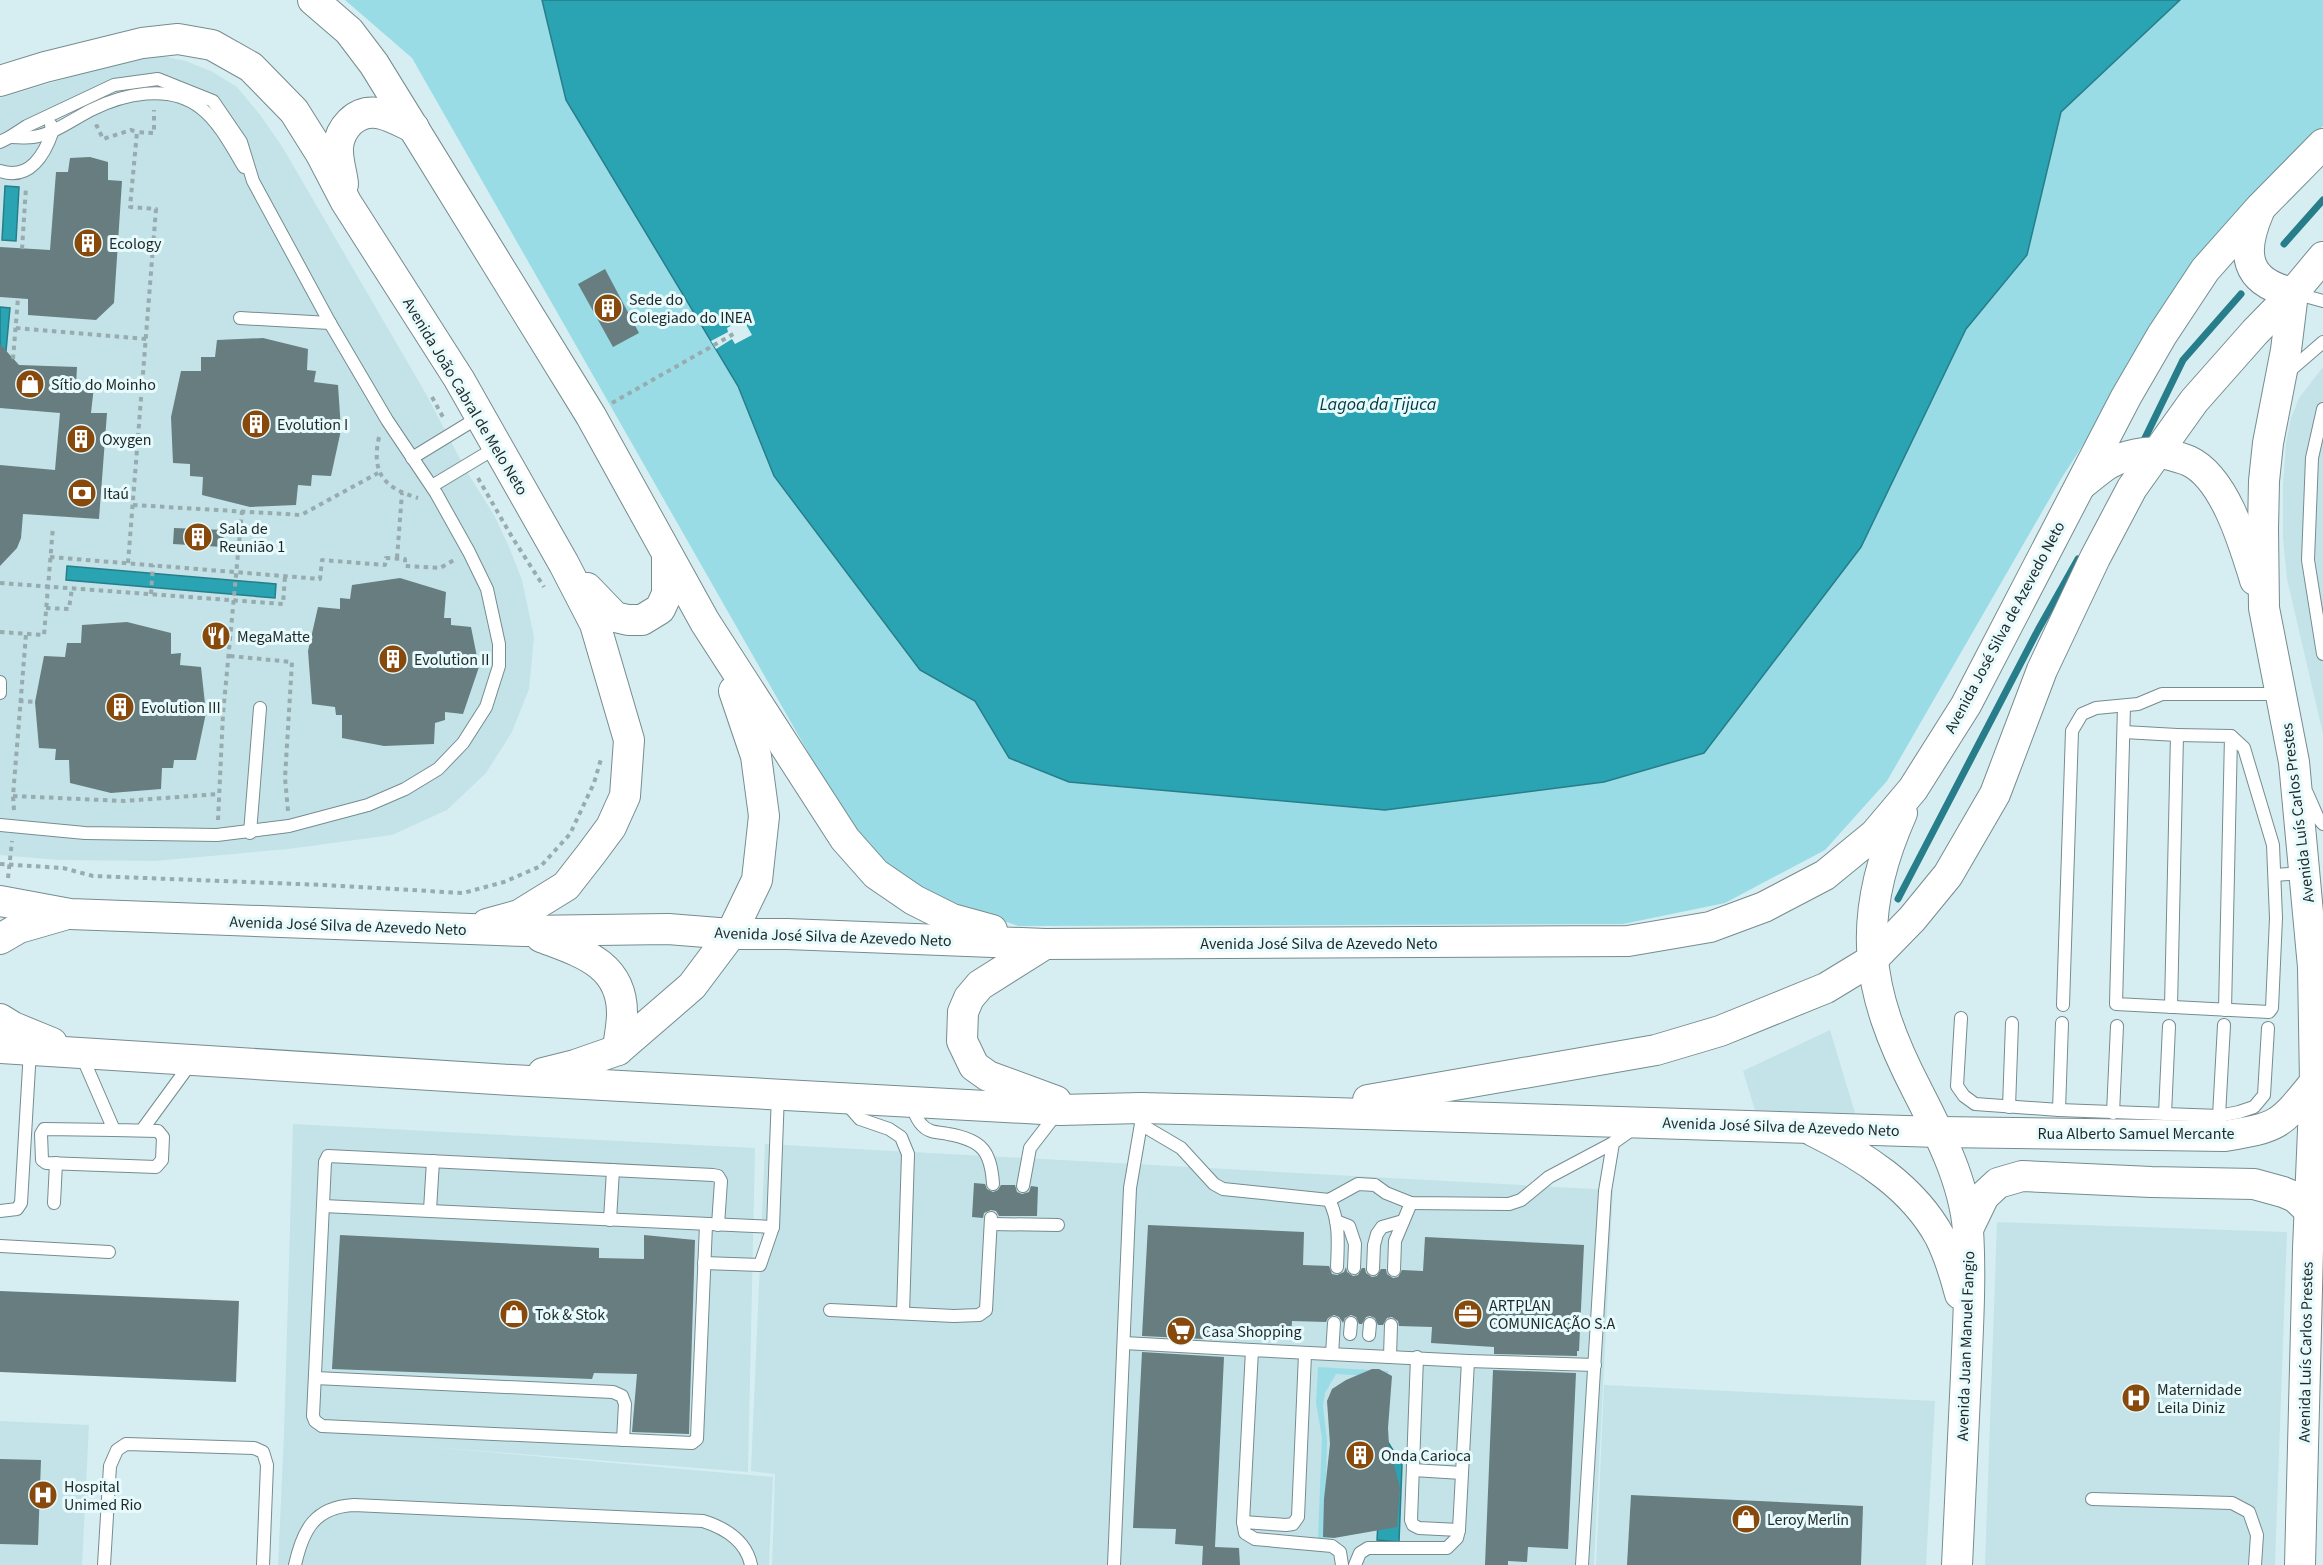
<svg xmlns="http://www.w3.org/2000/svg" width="2323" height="1565" viewBox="0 0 2323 1565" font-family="'Source Sans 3',sans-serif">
	<rect width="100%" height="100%" fill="#d6eef2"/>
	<g fill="#c3e3e8">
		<polygon points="157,55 186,61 213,72 237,87 261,116 283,148 426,394 467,472 494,515 509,547 522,580 534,637 529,689 512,732 486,773 447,810 392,835 288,849 155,861 58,860 0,855 0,98 124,61"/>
		<polygon points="2323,367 2323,734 2287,579 2283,539 2283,485 2286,443 2291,418 2299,398"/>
		<polygon points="1830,1030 1858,1123 1758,1120 1743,1071"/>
		<polygon points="293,1124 755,1148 748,1472 419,1446 773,1477 769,1565 278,1565 284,1435"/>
		<polygon points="765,1144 1613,1190 1594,1565 772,1565 775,1474 751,1471"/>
		<polygon points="1997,1222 2287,1232 2275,1565 1985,1565"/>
		<polygon points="1604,1385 1935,1401 1926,1565 1596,1565"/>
		<polygon points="0,1421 89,1425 82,1565 0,1565"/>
	</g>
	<g fill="#9adce6">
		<polygon points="345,0 542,0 566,100 738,386 774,476 920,670 975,701 1009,758 1070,782 1385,810 1604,782 1861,547 1966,329 2027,255 2061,112 2180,0 2323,0 2323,126 2221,230 2061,479 1887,781 1825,850 1725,903 1623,924 1018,926 949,901 869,859 412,58"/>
		<polygon points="1318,1367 1388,1371 1388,1377 1336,1374 1325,1393 1323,1406 1327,1440 1325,1526 1329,1527 1329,1539 1318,1538 1322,1437 1316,1403"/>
	</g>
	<g fill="#2aa3b3" stroke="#277e8a" stroke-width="1.5">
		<polygon points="542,0 2180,0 2061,112 2027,255 1966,329 1861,547 1704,753 1604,782 1385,810 1069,782 1009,758 975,701 920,670 774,476 738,386 566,100"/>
		<polygon points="5,186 19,187 16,241 2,240"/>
		<polygon points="0,307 10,308 6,351 0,350"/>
		<polygon points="67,566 276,584 275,598 66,580"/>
		<polygon points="1383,1434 1402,1465 1399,1542 1377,1540"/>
	</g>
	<polygon fill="#d6eef2" points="743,319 752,335 735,344 732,339 716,349 711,341 728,332 727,328"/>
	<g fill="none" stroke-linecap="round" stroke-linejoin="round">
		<g stroke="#277e8a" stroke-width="7">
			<polyline points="2284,244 2323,200"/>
			<polyline points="2145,438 2183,360 2241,294"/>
			<polyline points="1898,899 2038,630 2078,559"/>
		</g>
	</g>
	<g fill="#677d80">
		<polygon points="90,157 108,162 108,180 122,181 114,303 96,320 28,315 28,299 0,297 0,247 50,250 56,172 68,172 70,158"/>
		<polygon points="605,269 639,333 613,347 578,284"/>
		<polygon points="263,338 308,349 307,370 316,371 314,382 338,385 341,430 331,476 312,475 311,486 298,485 296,505 250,507 202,495 203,477 190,476 190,464 173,463 171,417 181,371 201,371 201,357 215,357 217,340"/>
		<polygon points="0,344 19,365 77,367 76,386 94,386 91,413 107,413 99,519 23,514 21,538 17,548 0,566 0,465 55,470 60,413 0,408"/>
		<polygon points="174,528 224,530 223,547 173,544"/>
		<polygon points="400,578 446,592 444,618 451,618 451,625 471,627 479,667 463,714 445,712 445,720 435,723 434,744 384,746 342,738 342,715 336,715 335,707 312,704 308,651 318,607 340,609 340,598 350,599 352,585"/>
		<polygon points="127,622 171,633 171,654 181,653 180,665 201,667 206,713 196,760 174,760 173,768 162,768 161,789 111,793 70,783 69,760 55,760 56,749 39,748 35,702 44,656 65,657 67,643 81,643 82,625"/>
		<polygon points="974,1183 985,1184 987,1189 993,1192 998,1190 1001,1185 1015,1185 1017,1192 1022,1194 1029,1192 1031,1186 1038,1187 1037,1216 999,1216 996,1211 991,1210 984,1213 983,1218 972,1217"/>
		<polygon points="1148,1225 1304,1232 1303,1265 1329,1266 1332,1274 1337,1275 1344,1272 1346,1267 1347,1272 1353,1276 1358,1275 1362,1268 1365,1268 1366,1273 1372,1277 1377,1276 1381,1269 1386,1269 1387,1274 1393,1278 1398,1277 1402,1270 1423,1271 1425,1237 1584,1245 1579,1351 1577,1351 1577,1356 1494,1354 1494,1347 1431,1343 1432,1327 1399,1326 1398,1321 1392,1317 1387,1318 1383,1325 1378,1325 1375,1318 1370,1316 1366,1317 1362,1324 1359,1324 1356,1317 1351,1315 1345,1318 1343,1323 1339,1317 1334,1315 1328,1318 1326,1322 1292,1321 1291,1338 1225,1335 1224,1340 1142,1336"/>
		<polygon points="340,1235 599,1248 599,1258 644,1259 644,1235 695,1240 689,1434 632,1432 637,1374 594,1373 592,1379 332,1369"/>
		<polygon points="0,1291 239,1301 236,1382 0,1372"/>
		<polygon points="1142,1352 1224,1357 1215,1547 1239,1548 1240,1565 1202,1565 1203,1546 1175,1544 1176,1529 1133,1528"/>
		<polygon points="1372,1369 1379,1369 1392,1376 1388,1428 1389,1446 1400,1488 1397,1527 1334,1538 1323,1537 1324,1499 1330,1444 1327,1401 1332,1389 1346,1380"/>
		<polygon points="1493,1370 1576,1373 1568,1549 1528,1547 1527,1562 1508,1561 1508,1565 1485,1565"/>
		<polygon points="0,1459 41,1460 38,1545 0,1544"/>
		<polygon points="1631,1495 1863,1506 1861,1565 1627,1565"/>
	</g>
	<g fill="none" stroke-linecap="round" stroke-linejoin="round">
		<g stroke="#768c8f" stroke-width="14">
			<g id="service">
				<path d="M10 137C18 137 26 138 33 137 54 134 73 119 91 110 123 94 169 83 201 108 220 123 232 147 244 167"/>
				<polyline points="0,142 10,137 27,126 114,85 158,79 213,101 241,142 253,181 330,323 387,420 436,493 469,552 487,589 499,644 499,666 486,707 463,743 438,769 405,789 368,805 289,826 217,835 85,833 0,825"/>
				<path d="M0 171C30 181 45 154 53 130L51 125"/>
				<polyline points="2294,293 2323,301"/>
				<polyline points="240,318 330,323"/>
				<polyline points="2286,374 2323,342"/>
				<polyline points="2323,409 2312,458 2308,560 2323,654"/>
				<polyline points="412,458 479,417"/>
				<polyline points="432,486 497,447"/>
				<polyline points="0,682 0,693"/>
				<polyline points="2124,706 2116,1004 2269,1012 2272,1008 2276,918 2273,845 2244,748 2231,736"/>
				<polyline points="2124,732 2177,735 2171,1007"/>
				<polyline points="2177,735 2231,736 2225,1010"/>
				<polyline points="2307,793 2318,818 2323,824"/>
				<polyline points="250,833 260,708"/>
				<polyline points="2275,875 2304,873"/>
				<polyline points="2063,1005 2072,731 2082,714 2096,708 2138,704 2162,694 2280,694"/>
				<polyline points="1961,1018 1957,1086 1964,1096 1975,1104 2059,1110 2219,1116 2239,1112 2254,1107 2264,1095 2268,1028"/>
				<polyline points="81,1054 114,1130 158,1131 163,1137 162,1160 156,1167 46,1163 42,1160 41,1134 44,1129 114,1130"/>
				<polyline points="845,1102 860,1119 889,1129 901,1137 908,1154 903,1313"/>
				<path d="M911 1104C914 1111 916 1119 922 1125 929 1133 938 1132 948 1134 982 1140 991 1151 993 1184"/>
				<polyline points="2009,1107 2012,1023"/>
				<polyline points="2059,1110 2062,1023"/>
				<polyline points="2113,1113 2117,1026"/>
				<polyline points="2165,1114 2169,1026"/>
				<polyline points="2219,1116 2224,1025"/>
				<polyline points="1142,1125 1181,1148 1214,1184 1223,1189 1329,1200 1358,1184 1375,1185 1386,1193 1411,1203 1509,1204 1521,1200 1549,1177 1613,1143"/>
				<polyline points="142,1130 191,1063"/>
				<polyline points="1023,1186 1030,1148 1057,1113"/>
				<path d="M1329 1200C1340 1221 1338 1243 1337 1267"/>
				<polyline points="54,1203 56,1163"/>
				<polyline points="323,1206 773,1227"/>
				<polyline points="430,1210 433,1161"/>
				<polyline points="0,1211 17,1209 21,1203 30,1050"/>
				<polyline points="610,1220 613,1170"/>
				<polyline points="1336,1221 1349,1226 1355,1244 1354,1268"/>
				<polyline points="991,1224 1058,1225"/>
				<polyline points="706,1225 697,1439 692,1443 322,1426 315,1421 313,1416 325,1162 328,1156 713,1175 718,1176 721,1181 718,1225"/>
				<polyline points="0,1246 109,1252"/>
				<polyline points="704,1263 760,1265 773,1227 778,1094"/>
				<polyline points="1373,1269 1374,1245 1377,1234 1382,1227 1403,1221"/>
				<polyline points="1394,1270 1395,1241 1411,1203"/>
				<polyline points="830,1310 954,1316 979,1315 986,1310 991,1218"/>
				<polyline points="1350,1334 1351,1323"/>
				<polyline points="1369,1335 1370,1324"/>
				<polyline points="1124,1343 1252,1350"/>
				<polyline points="1332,1354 1334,1323"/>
				<polyline points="1390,1356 1391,1325"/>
				<polyline points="1417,1357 1411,1520 1413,1525 1419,1528 1459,1530"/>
				<polyline points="1468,1361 1595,1365"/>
				<polyline points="315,1378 613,1392 622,1396 625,1404 623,1440"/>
				<polyline points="1413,1470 1462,1473"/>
				<polyline points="2092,1499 2232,1503 2249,1512 2257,1535 2255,1565"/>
				<polyline points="1243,1522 1286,1525 1293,1524 1298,1517 1305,1354"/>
				<polyline points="104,1565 110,1466 117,1450 126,1444 254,1448 263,1452 267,1465 263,1565"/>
				<path d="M295 1565C303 1529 315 1507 354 1505L703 1521C725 1528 746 1540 751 1565"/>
				<polyline points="1114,1565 1130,1188 1142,1118"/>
				<polyline points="1342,1565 1340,1552 1332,1546 1255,1539 1245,1533 1243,1522 1252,1350 1468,1361 1459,1530 1457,1538 1447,1548 1368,1548 1360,1553 1355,1565"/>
				<polyline points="1582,1565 1605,1191 1613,1143 1634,1128"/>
			</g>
		</g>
		<g stroke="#768c8f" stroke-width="32">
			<g id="tertiary">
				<polyline points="313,0 349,31 374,64 591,416 705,622 845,839 876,874 914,900 952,919 992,930"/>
				<polyline points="0,81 45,67 142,43 178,39 212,45 251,67 294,111 321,154 346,202 459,379 564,564 595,624 629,740 625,796 611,827 591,854 566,886 519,915 487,924"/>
				<path d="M343 184C342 173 337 159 338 147 339 137 343 129 350 122 370 103 392 117 414 128"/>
				<path d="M2259 211C2241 253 2244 282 2293 293"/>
				<polyline points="2293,293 2286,350 2268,443 2264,481 2263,529 2264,608 2294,762 2313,967 2315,1082 2308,1249 2300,1565"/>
				<path d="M2082 484C2091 477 2099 470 2108 464 2125 455 2147 450 2166 454 2174 456 2182 458 2189 461 2225 478 2244 544 2255 580"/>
				<polyline points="587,588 615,617 628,620 642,620 660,609 667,594 667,555"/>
				<path d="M1902 813C1855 918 1865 990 1917 1090 1939 1133 1964 1181 1968 1230 1971 1278 1968 1327 1966 1375 1963 1438 1960 1502 1957 1565"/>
				<polyline points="0,901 70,914 525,931 668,929 731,934 787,934 1045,944 1628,941 1710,927 1764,907 1825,875 1875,834 1913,789 1966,705 2126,397 2162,335 2205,270 2260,208 2323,144"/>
				<path d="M541 937C580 952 622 963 622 1013 622 1026 619 1038 618 1050"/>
				<polyline points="0,939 19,928 64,915"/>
				<polyline points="1045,944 980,985 969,998 963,1012 962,1041 974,1066 988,1076 1056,1101"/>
				<polyline points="0,1019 13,1027 52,1043"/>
				<path d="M0 1048 511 1080 1060 1110 1141 1108 1300 1112 1938 1132 2225 1136C2280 1127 2280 1125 2315 1082"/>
				<polyline points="543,1073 575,1065 618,1050 692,986 731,934 757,880 764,816 756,756 734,691"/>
				<polyline points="1368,1100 1656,1050 1720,1031 1826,988 1872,960 1912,919 1948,875 1995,794 2042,670 2095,558 2132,488 2194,401 2255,332 2293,293 2323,257"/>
				<path d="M1813 1131C1862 1155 1913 1187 1940 1237 1949 1255 1955 1275 1960 1294"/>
				<polyline points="1968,1229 1984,1196 1998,1183 2022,1176 2151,1182 2254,1184 2283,1192 2295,1197 2309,1210"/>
			</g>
		</g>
		<g stroke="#98abae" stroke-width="4" stroke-dasharray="4.5 4.5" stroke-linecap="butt">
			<polyline points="95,127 97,126 103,139 131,130 137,132"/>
			<polyline points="22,249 26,187"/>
			<polyline points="16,328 146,339"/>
			<polyline points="13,359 18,298"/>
			<polyline points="432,397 444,419"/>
			<polyline points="612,403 737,332"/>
			<path d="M379 437C371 473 384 488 418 498"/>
			<polyline points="478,478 512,537 544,587"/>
			<polyline points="133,505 301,515 378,473"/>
			<polyline points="50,557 320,579 322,560 385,565 386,558 405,559 405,566 440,568 456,559"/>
			<polyline points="397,558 402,493"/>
			<polyline points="128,563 156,209 130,207 137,132 154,133 154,110"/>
			<polyline points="0,583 283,604 285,576"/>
			<polyline points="151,594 153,565"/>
			<polyline points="46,608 69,609 72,588"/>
			<polyline points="0,632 44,635 53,527"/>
			<polyline points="230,656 292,662 285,778 288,811"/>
			<polyline points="19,701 35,702"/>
			<polyline points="206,713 223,714"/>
			<polyline points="13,796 124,801 219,794"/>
			<polyline points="14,810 13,796 26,634"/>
			<polyline points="218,820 223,714 242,511"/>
			<polyline points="0,864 63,868 93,876 324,885 463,893 504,882 541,866 570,834 594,783 601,759"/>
			<polyline points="8,878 12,841"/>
		</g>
		<use href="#service" stroke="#fff" stroke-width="12"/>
		<use href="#tertiary" stroke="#fff" stroke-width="30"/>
	</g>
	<defs>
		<g id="building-disc" transform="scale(1.5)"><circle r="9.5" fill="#87490c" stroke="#e7fbfd"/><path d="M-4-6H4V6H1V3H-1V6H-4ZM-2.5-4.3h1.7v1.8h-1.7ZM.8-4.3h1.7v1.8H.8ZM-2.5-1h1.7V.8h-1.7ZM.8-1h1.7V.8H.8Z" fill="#fff"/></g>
		<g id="shop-disc" transform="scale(1.5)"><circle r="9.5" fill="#87490c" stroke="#e7fbfd"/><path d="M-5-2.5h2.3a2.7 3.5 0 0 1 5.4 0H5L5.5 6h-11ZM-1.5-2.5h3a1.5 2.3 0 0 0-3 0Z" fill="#fff"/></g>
		<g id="bank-disc" transform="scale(1.5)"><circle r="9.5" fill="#87490c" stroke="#e7fbfd"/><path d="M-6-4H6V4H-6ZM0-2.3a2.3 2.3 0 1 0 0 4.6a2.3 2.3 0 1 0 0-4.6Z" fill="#fff"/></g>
		<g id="restaurant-disc" transform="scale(1.5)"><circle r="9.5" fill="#87490c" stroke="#e7fbfd"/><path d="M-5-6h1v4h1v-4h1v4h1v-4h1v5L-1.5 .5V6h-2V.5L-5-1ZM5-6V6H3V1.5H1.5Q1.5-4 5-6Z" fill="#fff"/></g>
		<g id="office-disc" transform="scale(1.5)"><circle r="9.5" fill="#87490c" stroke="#e7fbfd"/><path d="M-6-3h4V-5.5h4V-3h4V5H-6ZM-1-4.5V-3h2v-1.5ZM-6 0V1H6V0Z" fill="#fff"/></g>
		<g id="supermarket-disc" transform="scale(1.5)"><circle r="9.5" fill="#87490c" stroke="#e7fbfd"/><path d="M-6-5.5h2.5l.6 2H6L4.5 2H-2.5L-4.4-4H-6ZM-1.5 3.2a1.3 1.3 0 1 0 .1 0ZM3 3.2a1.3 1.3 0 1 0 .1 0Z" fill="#fff"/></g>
		<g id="hospital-disc" transform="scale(1.5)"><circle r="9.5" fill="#87490c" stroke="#e7fbfd"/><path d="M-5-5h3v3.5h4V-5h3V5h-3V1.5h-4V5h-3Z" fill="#fff"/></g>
	</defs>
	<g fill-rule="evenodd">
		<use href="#building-disc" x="88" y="243"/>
		<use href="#building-disc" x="608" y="308"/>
		<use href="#shop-disc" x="30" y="384"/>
		<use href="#building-disc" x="256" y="424"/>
		<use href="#building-disc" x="81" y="439"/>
		<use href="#bank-disc" x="82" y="493"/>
		<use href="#building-disc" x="198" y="537"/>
		<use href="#restaurant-disc" x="216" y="636"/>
		<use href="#building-disc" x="393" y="659"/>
		<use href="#building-disc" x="120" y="707"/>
		<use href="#shop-disc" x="514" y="1314"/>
		<use href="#office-disc" x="1468" y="1314"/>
		<use href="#supermarket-disc" x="1181" y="1331"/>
		<use href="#hospital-disc" x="2136" y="1398"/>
		<use href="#building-disc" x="1360" y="1455"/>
		<use href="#hospital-disc" x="43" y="1495"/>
		<use href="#shop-disc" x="1746" y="1519"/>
	</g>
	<g text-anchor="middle" stroke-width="6" stroke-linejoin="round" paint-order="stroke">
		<g font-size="16" fill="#1f2729" stroke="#e7fbfd" text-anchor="start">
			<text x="109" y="249">Ecology</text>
			<text x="629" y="305">Sede do<tspan x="629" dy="18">Colegiado do INEA</tspan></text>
			<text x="51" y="390">Sítio do Moinho</text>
			<text x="277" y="430">Evolution I</text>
			<text x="102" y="445">Oxygen</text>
			<text x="103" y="499">Itaú</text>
			<text x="219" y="534">Sala de<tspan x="219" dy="18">Reunião 1</tspan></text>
			<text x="237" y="642">MegaMatte</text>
			<text x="414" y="665">Evolution II</text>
			<text x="141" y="713">Evolution III</text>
			<text x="1489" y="1311">ARTPLAN<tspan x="1489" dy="18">COMUNICAÇÃO S.A</tspan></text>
			<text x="535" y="1320">Tok &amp; Stok</text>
			<text x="1202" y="1337">Casa Shopping</text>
			<text x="2157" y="1395">Maternidade<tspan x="2157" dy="18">Leila Diniz</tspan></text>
			<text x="1381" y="1461">Onda Carioca</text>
			<text x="64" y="1492">Hospital<tspan x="64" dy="18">Unimed Rio</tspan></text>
			<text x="1767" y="1525">Leroy Merlin</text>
		</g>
		<g font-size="16" fill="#1f2729" stroke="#e7fbfd">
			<text transform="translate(466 396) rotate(59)" y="6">Avenida João Cabral de Melo Neto</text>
			<text transform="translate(2004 627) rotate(-62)" y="6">Avenida José Silva de Azevedo Neto</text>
			<text transform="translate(2297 813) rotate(-97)" y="6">Avenida Luís Carlos Prestes</text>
			<text transform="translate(348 925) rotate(2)" y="6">Avenida José Silva de Azevedo Neto</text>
			<text transform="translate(833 936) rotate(2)" y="6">Avenida José Silva de Azevedo Neto</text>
			<text x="1319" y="949">Avenida José Silva de Azevedo Neto</text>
			<text transform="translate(1781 1126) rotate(2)" y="6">Avenida José Silva de Azevedo Neto</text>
			<text x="2136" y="1139">Rua Alberto Samuel Mercante</text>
			<text transform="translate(1965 1346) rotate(-88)" y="6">Avenida Juan Manuel Fangio</text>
			<text transform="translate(2305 1352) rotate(-89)" y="6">Avenida Luís Carlos Prestes</text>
		</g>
		<g font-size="18" font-style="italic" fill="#013940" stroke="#e7fbfd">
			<text x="1378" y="410">Lagoa da Tijuca</text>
		</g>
	</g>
</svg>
